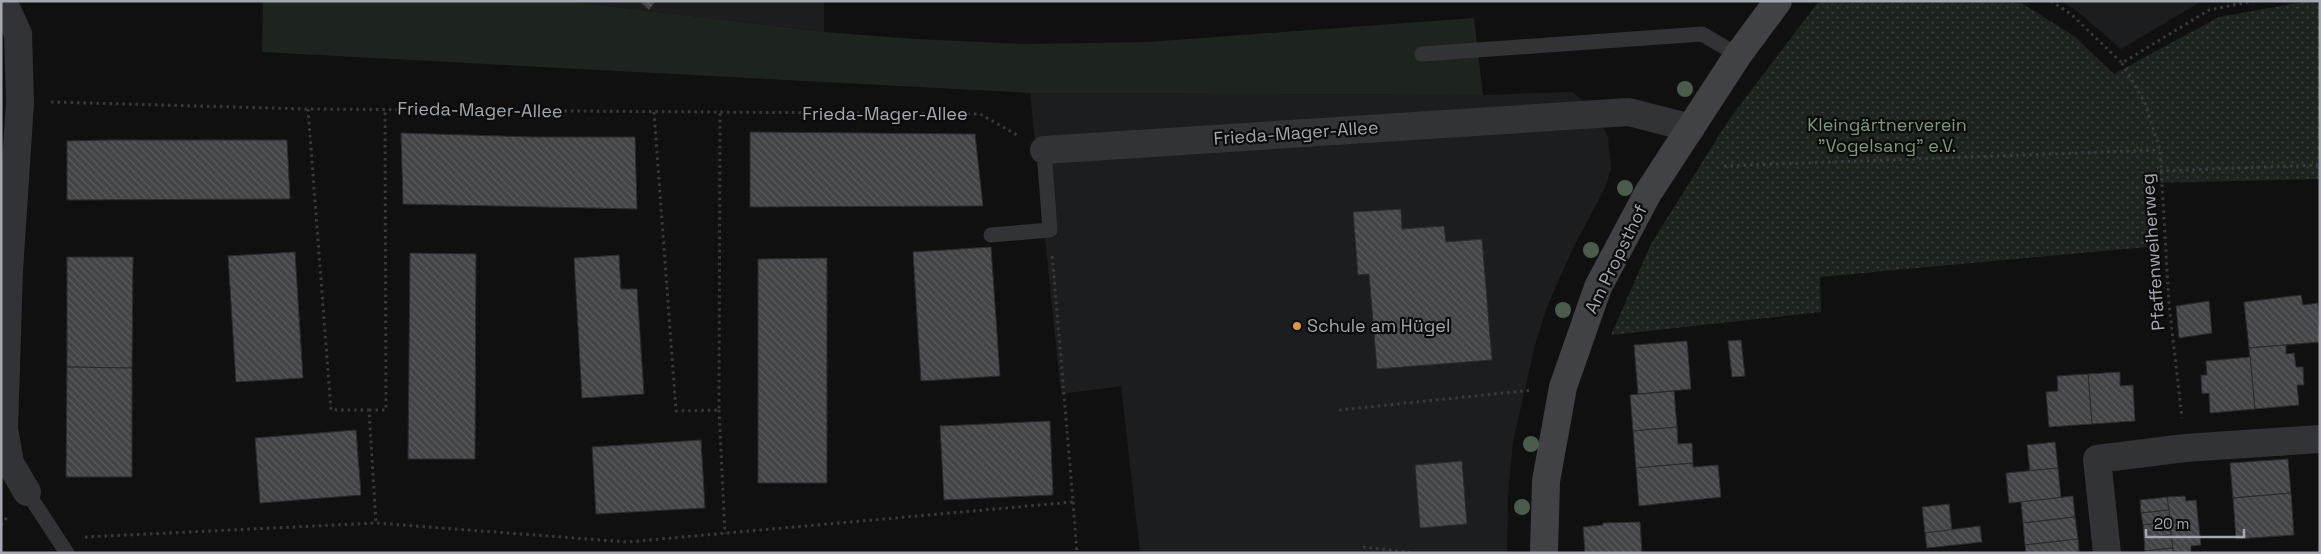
<svg xmlns="http://www.w3.org/2000/svg" width="2321" height="554" viewBox="0 0 2321 554" font-family="'Space Grotesk',sans-serif">
	<defs>
		<pattern id="garden-dots" width="8" height="8" patternUnits="userSpaceOnUse" patternTransform="scale(1.25)"><rect width="8" height="8" fill="#1d241d"/><path d="M2 2h.1M6 6h.1" fill="none" stroke="#3b413b" stroke-width="1.8" stroke-linecap="round"/></pattern>
		<pattern id="building-back-hatch" width="6" height="6" patternUnits="userSpaceOnUse" patternTransform="scale(1.25)"><rect width="6" height="6" fill="#424447"/><path d="M-1 5l2 2M0 0l6 6M5-1l2 2" fill="none" stroke="#5a5c5f"/></pattern>
	</defs>
	<rect width="100%" height="100%" fill="#101011"/>
	<g fill="#1c1d1e">
		<polygon points="567,1 824,1 824,32"/>
		<polygon points="2061,1 2202,1 2121,49 2077,11"/>
		<polygon points="1572,92 1588,104 1601,121 1608,138 1611,169 1605,188 1573,248 1547,307 1535,345 1513,442 1508,495 1507,553 1140,553 1121,386 1061,394 1030,93 1483,95"/>
	</g>
	<polygon fill="#1d241d" points="263,1 567,1 824,32 915,39 1023,44 1147,42 1474,18 1483,95 1030,93 262,52"/>
	<polygon fill="url(#garden-dots)" points="1819,1 2018,1 2074,36 2114,74 2219,17 2303,2 2320,4 2320,179 2149,183 2147,247 1820,277 1821,312 1611,335 1651,244 1728,121"/>
	<g fill="url(#building-back-hatch)" stroke="#2a2b2d">
		<polygon points="639,1 656,1 649,10"/>
		<polygon points="750,132 975,134 983,206 750,207"/>
		<polygon points="401,133 533,137 635,137 637,209 403,204"/>
		<polygon points="109,140 287,140 290,199 67,200 67,141"/>
		<polygon points="1401,209 1402,229 1444,226 1446,242 1482,239 1492,360 1377,369 1369,274 1358,275 1353,212"/>
		<polygon points="991,247 1000,376 921,381 913,252"/>
		<polygon points="295,252 303,378 236,382 228,256"/>
		<polygon points="410,253 476,254 475,459 408,459"/>
		<polygon points="619,255 621,289 637,289 644,394 582,398 574,258"/>
		<polygon points="67,257 133,257 132,368 67,367"/>
		<polygon points="827,258 827,483 758,483 758,259"/>
		<polygon points="2301,295 2303,305 2318,303 2320,342 2249,348 2244,302"/>
		<polygon points="2209,301 2212,333 2179,338 2176,306"/>
		<polygon points="1741,340 1745,376 1732,377 1728,341"/>
		<polygon points="1687,341 1691,389 1638,394 1634,345"/>
		<polygon points="2286,345 2286,354 2294,353 2296,367 2303,367 2304,385 2297,385 2299,405 2255,409 2249,348"/>
		<polygon points="2250,357 2255,409 2210,413 2209,393 2202,394 2201,375 2207,375 2206,361"/>
		<polygon points="67,367 132,368 132,477 66,477"/>
		<polygon points="2120,372 2120,386 2133,385 2135,421 2092,424 2088,374"/>
		<polygon points="2088,374 2092,424 2049,427 2046,392 2058,391 2057,376"/>
		<polygon points="1674,391 1677,427 1633,431 1630,395"/>
		<polygon points="1050,421 1053,495 944,500 940,426"/>
		<polygon points="1677,427 1678,444 1692,443 1693,463 1636,468 1633,431"/>
		<polygon points="356,430 361,495 260,503 255,438"/>
		<polygon points="701,440 705,508 596,514 592,447"/>
		<polygon points="2055,442 2058,468 2030,471 2027,445"/>
		<polygon points="2288,459 2291,493 2233,498 2230,463"/>
		<polygon points="1462,461 1467,524 1420,528 1415,465"/>
		<polygon points="1693,463 1693,467 1718,465 1721,497 1639,506 1636,468"/>
		<polygon points="2058,468 2061,498 2009,503 2006,473"/>
		<polygon points="2291,493 2294,535 2236,539 2233,498"/>
		<polygon points="2073,496 2075,517 2023,523 2021,502"/>
		<polygon points="2185,496 2186,501 2196,500 2201,545 2191,546 2191,553 2173,553 2167,497"/>
		<polygon points="2167,497 2169,510 2141,513 2140,500"/>
		<polygon points="1949,504 1952,530 1925,533 1922,507"/>
		<polygon points="2169,510 2170,522 2143,525 2141,513"/>
		<polygon points="2075,517 2078,539 2025,545 2023,523"/>
		<polygon points="1640,522 1642,553 1585,553 1583,527 1603,525 1603,523"/>
		<polygon points="2170,522 2171,535 2144,538 2143,525"/>
		<polygon points="1980,526 1982,542 1927,548 1925,533"/>
		<polygon points="2171,535 2173,548 2145,551 2144,538"/>
		<polygon points="2078,539 2079,553 2026,553 2025,545"/>
		<polygon points="2173,548 2173,553 2145,553 2145,551"/>
	</g>
	<g fill="none" stroke-linecap="round" stroke-linejoin="round">
		<g stroke="#383a3d" stroke-width="3" stroke-dasharray="2.5 4" stroke-linecap="butt">
			<polyline points="2051,1 2071,14 2122,63 2209,10 2253,1"/>
			<polyline points="2122,63 2145,103 2160,150 2169,304 2182,418"/>
			<polyline points="51,102 308,109 980,114 1019,136"/>
			<polyline points="308,109 331,410 369,410 376,523"/>
			<polyline points="654,112 676,411 719,410 720,112"/>
			<polyline points="1724,166 2160,150"/>
			<polyline points="2160,171 2320,165"/>
			<polyline points="369,410 386,410 385,109"/>
			<polyline points="719,410 725,534"/>
			<polyline points="1339,410 1533,390"/>
			<polyline points="1073,502 1077,553"/>
			<polyline points="1,525 8,516"/>
			<polyline points="85,537 376,523 627,542 1073,502 1052,253"/>
			<polyline points="1363,547 1415,553"/>
		</g>
		<g stroke="#323336" stroke-width="15">
			<polyline points="1422,54 1702,34 1738,55"/>
			<polyline points="991,235 1050,230 1044,150"/>
			<polyline points="27,492 67,553"/>
		</g>
		<g stroke="#323336" stroke-width="28">
			<polyline points="3,1 18,34 20,102 9,271 4,429 10,463 27,492"/>
			<polyline points="1044,150 1629,112 1691,128"/>
			<polyline points="2107,553 2097,459 2185,448 2320,439"/>
		</g>
		<polyline stroke="#404246" stroke-width="28" points="1544,553 1546,481 1563,387 1598,287 1648,193 1738,55 1778,1"/>
	</g>
	<g fill="#4c5c4c">
		<circle cx="1685" cy="89" r="8"/>
		<circle cx="1625" cy="188" r="8"/>
		<circle cx="1591" cy="250" r="8"/>
		<circle cx="1563" cy="310" r="8"/>
		<circle cx="1531" cy="444" r="8"/>
		<circle cx="1522" cy="507" r="8"/>
	</g>
	<circle fill="#dc953e" stroke="#0b0b0c" stroke-width="2" cx="1297" cy="326" r="5"/>
	<g text-anchor="middle" stroke-width="4.5" stroke-linejoin="round" paint-order="stroke">
		<g font-size="18" fill="#a3a9b1" stroke="#0b0b0c">
			<text transform="translate(480 110) rotate(1)" y="6">Frieda-Mager-Allee</text>
			<text x="885" y="120">Frieda-Mager-Allee</text>
			<text transform="translate(1296 133) rotate(-4)" y="6">Frieda-Mager-Allee</text>
			<text transform="translate(2153 252) rotate(-94)" y="6">Pfaffenweiherweg</text>
			<text transform="translate(1616 259) rotate(-64)" y="6">Am Propsthof</text>
		</g>
		<g font-size="18" fill="#7d9a7c" stroke="#0b0b0c">
			<text x="1887" y="131">Kleingärtnerverein<tspan x="1887" dy="21">"Vogelsang" e.V.</tspan></text>
		</g>
		<g font-size="18" fill="#a3a9b1" stroke="#0b0b0c" text-anchor="start">
			<text x="1307" y="332">Schule am Hügel</text>
		</g>
	</g>
	<rect width="2321" height="554" fill="none" stroke="#a3a9b1" stroke-width="5"/>
	<path d="M2146 529v8h98v-8" fill="none" stroke="#a3a9b1" stroke-width="2.5"/>
	<text x="2154" y="529" font-size="15" fill="#a3a9b1" stroke="#0b0b0c" stroke-width="4" paint-order="stroke">20 m</text>
</svg>
